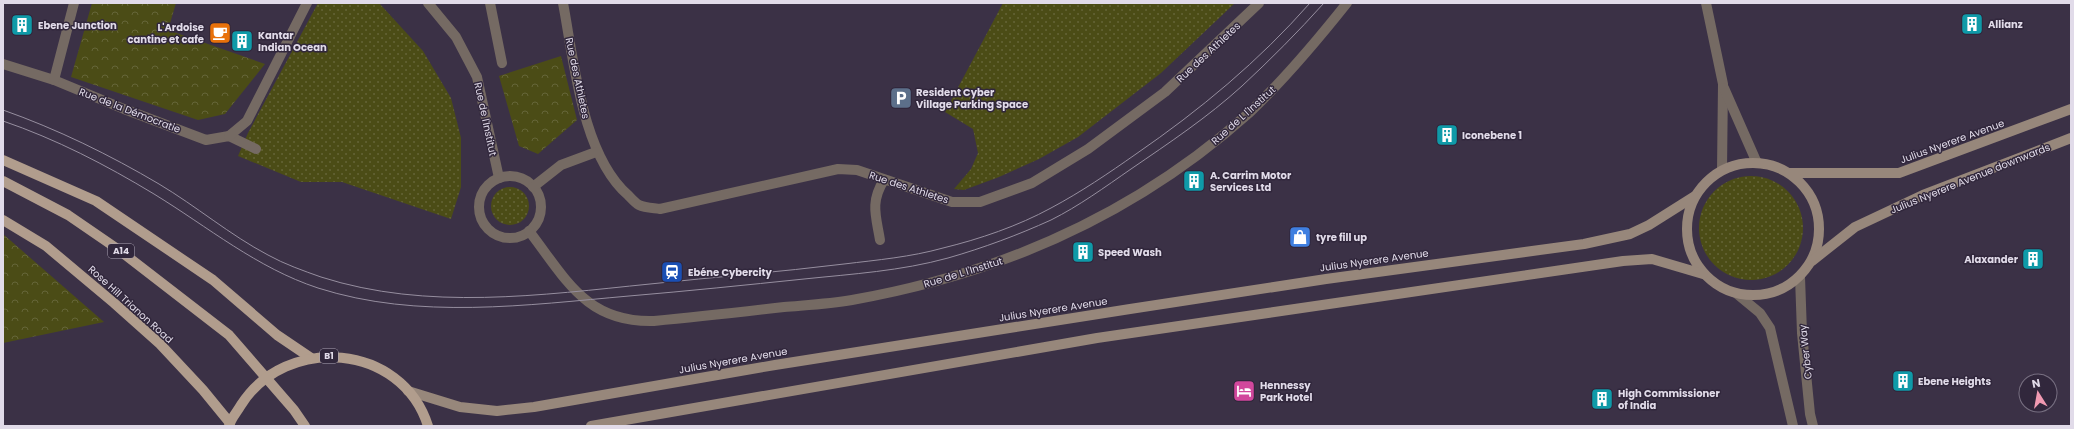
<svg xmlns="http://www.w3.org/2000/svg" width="2074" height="429" viewBox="0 0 2074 429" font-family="Poppins,sans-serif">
	<defs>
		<pattern id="grass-dots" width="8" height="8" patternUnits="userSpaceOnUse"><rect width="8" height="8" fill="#4b4c16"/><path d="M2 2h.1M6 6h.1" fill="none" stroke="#656538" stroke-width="1.8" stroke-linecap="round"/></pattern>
		<pattern id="forest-crowns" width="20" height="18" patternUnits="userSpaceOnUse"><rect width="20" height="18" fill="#4b4c16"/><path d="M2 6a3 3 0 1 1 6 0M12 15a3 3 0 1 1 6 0" fill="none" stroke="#656538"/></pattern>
	</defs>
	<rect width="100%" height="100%" fill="#3b3146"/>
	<g fill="url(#grass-dots)">
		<polygon points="318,3 379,3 423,51 451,98 461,138 461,187 451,219 342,182 301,182 238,156 248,133"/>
		<polygon points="1003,3 1235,3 1161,73 1078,137 1039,159 999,177 964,190 954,189 971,169 978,153 973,129 945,112"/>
		<circle cx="1751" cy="228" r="52"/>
		<circle cx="510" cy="206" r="19"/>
	</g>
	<g fill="url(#forest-crowns)">
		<polygon points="92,3 176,3 168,30 265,64 225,114 198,120 71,77"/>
		<polygon points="561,56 577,120 538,154 519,146 499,76"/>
		<polygon points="3,234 104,322 3,343"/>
	</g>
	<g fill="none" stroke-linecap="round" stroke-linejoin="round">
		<g stroke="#756a63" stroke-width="10">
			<polyline points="428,3 456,37 477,77 499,178"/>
			<polyline points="490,3 502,63"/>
			<path d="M563 3C574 61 582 155 628 195 631 198 635 203 639 205 645 208 654 208 660 209L838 169 857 170 952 202H980L1032 183 1088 149 1165 92 1259 3"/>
			<polyline points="1706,3 1723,84 1722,170"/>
			<polyline points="3,64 54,80 124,109 206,140 229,136 256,149"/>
			<polyline points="54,80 74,3"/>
			<polyline points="1724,88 1757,163"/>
			<polyline points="229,136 247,121 307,3"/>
			<circle cx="510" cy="207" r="31"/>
			<polyline points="533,187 561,165 596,152"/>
			<path d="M529 231C566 279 586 323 654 321 697 317 741 312 784 307 807 305 829 304 852 300 1000 274 1136 214 1249 113 1285 79 1316 42 1347 3"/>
			<path d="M880 240C876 216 870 202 884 180"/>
		</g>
		<g stroke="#756a63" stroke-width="10">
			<polyline points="1800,277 1802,333 1810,414 1813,426"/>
			<polyline points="1737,294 1760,313 1770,328 1793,426"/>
		</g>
		<g stroke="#97877b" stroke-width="10">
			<circle cx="1753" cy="229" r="66"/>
			<polyline points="1789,173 1899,173 2071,109"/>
			<polyline points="1812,261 1855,227 1923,195 2071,138"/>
			<polyline points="408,391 460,407 497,411 534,407 775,365 1130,309 1326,279 1584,244 1630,234 1649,225 1695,196"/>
			<polyline points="591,426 1097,338 1623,261 1652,259 1703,274"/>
		</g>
		<g stroke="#b19d8d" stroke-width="10">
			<polyline points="3,160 96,201 213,280 277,335 311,358"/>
			<polyline points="3,181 68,215 119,250 229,335 294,410 305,426"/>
			<polyline points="3,220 46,246 114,303 160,344 203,390 230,423"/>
			<path d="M229 426C231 418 237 412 241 405 286 334 402 343 428 426"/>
		</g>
		<g stroke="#968e9f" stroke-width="1">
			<path d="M3 110C57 129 110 155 159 184 196 206 230 235 268 255 284 264 304 271 321 277 427 311 541 295 650 284 715 277 779 272 844 264 877 260 911 257 943 248 980 239 1018 226 1051 208 1081 192 1109 173 1136 154 1200 110 1259 61 1310 3"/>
			<path d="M3 121C56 139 106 165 154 194 208 227 257 268 318 288 418 320 527 305 629 296 688 291 746 285 804 279 852 274 901 271 948 258 983 248 1018 235 1051 220 1079 206 1105 187 1131 169 1169 143 1208 117 1242 86 1270 60 1298 32 1324 3"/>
		</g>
	</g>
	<defs>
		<g id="building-square" transform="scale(1.15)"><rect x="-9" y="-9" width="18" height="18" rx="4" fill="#0f9aa8" stroke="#31273c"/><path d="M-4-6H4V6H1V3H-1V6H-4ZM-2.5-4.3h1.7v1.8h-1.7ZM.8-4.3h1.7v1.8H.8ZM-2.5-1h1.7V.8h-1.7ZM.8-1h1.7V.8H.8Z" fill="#fff"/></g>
		<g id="cafe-square" transform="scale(1.15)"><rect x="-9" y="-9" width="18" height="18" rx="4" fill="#e8710a" stroke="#31273c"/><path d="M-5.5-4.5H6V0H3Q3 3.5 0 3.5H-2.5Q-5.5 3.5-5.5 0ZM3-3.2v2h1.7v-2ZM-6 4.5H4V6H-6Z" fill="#fff"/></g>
		<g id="parking-square" transform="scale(1.15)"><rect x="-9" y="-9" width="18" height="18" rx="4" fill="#5c6f8a" stroke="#31273c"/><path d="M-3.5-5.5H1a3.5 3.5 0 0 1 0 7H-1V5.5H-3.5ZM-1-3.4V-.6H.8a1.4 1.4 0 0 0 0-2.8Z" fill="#fff"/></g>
		<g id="shop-square" transform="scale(1.15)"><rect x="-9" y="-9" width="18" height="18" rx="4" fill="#3f7fe0" stroke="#31273c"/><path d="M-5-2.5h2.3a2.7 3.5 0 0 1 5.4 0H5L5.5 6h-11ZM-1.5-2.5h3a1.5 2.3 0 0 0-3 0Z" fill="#fff"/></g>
		<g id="station-square" transform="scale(1.15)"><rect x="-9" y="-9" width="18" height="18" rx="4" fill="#1a4fb4" stroke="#31273c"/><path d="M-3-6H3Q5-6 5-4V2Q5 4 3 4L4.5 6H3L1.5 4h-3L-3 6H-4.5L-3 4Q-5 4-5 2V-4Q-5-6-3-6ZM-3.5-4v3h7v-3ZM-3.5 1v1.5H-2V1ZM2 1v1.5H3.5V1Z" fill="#fff"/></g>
		<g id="hotel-square" transform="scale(1.15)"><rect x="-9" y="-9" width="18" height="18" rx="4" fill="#d1479c" stroke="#31273c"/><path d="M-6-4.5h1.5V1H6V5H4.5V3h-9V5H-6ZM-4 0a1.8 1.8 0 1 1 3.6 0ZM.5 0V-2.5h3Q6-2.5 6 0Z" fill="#fff"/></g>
	</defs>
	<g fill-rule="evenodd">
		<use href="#building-square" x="1972" y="24"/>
		<use href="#building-square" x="22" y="25"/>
		<use href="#cafe-square" x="220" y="33"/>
		<use href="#building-square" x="242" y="41"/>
		<use href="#parking-square" x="901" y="98"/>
		<use href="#building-square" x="1447" y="135"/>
		<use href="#building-square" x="1194" y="181"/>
		<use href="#shop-square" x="1300" y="237"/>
		<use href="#building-square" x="1083" y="252"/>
		<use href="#building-square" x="2033" y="259"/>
		<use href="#station-square" x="672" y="272"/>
		<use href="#building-square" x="1903" y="381"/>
		<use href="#hotel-square" x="1244" y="391"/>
		<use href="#building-square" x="1602" y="399"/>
	</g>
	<g text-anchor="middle" stroke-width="3" stroke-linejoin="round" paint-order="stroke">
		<g fill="#31273c" stroke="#aca5b5" stroke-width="1">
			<rect x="108" y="244" width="26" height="14" rx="3"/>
			<rect x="320" y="349" width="18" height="14" rx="3"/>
		</g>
		<g font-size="9" font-weight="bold" fill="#e1dbe9">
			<text x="121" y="254">A14</text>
			<text x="329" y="359">B1</text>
		</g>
		<g font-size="10" font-weight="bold" fill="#e1dbe9" stroke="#31273c" text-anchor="start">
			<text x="1988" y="28">Allianz</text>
			<text x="38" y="29">Ebene Junction</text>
			<text x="204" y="31" text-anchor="end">L'Ardoise<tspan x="204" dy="12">cantine et cafe</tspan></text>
			<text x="258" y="39">Kantar<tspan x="258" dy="12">Indian Ocean</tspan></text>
			<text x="916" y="96">Resident Cyber<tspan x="916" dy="12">Village Parking Space</tspan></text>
			<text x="1462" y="139">Iconebene 1</text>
			<text x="1210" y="179">A. Carrim Motor<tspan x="1210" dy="12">Services Ltd</tspan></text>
			<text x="1316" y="241">tyre fill up</text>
			<text x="1098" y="256">Speed Wash</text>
			<text x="2018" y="263" text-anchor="end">Alaxander</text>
			<text x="688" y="276">Ebéne Cybercity</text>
			<text x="1918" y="385">Ebene Heights</text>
			<text x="1260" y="389">Hennessy<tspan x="1260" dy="12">Park Hotel</tspan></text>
			<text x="1618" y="397">High Commissioner<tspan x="1618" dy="12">of India</tspan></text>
		</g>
		<g font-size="10" fill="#e1dbe9" stroke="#31273c">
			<text transform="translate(1208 52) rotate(-43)" y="4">Rue des Athletes</text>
			<text transform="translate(578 78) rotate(78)" y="4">Rue des Athletes</text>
			<text transform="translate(130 110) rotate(21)" y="4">Rue de la Démocratie</text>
			<text transform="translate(1243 115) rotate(-42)" y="4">Rue de L l'Institut</text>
			<text transform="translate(486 119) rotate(78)" y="4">Rue de l'Institut</text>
			<text transform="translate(1952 141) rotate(-20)" y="4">Julius Nyerere Avenue</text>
			<text transform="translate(1970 178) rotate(-22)" y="4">Julius Nyerere Avenue downwards</text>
			<text transform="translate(909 187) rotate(18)" y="4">Rue des Athletes</text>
			<text transform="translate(1374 260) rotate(-8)" y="4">Julius Nyerere Avenue</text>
			<text transform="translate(963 272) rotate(-17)" y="4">Rue de L l'Institut</text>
			<text transform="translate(131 304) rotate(42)" y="4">Rose Hill Trianon Road</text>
			<text transform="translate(1053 309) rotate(-9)" y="4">Julius Nyerere Avenue</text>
			<text transform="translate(1805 352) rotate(-96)" y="4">Cyber Way</text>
			<text transform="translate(733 360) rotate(-10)" y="4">Julius Nyerere Avenue</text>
		</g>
	</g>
	<rect width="2074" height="429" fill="none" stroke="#e1dbe9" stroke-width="8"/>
	<g transform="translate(2038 393) rotate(349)"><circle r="19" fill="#31273c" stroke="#776f81"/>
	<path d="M0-3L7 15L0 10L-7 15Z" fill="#f19ab2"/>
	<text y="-6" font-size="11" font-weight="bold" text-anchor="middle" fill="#e1dbe9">N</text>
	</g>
</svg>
